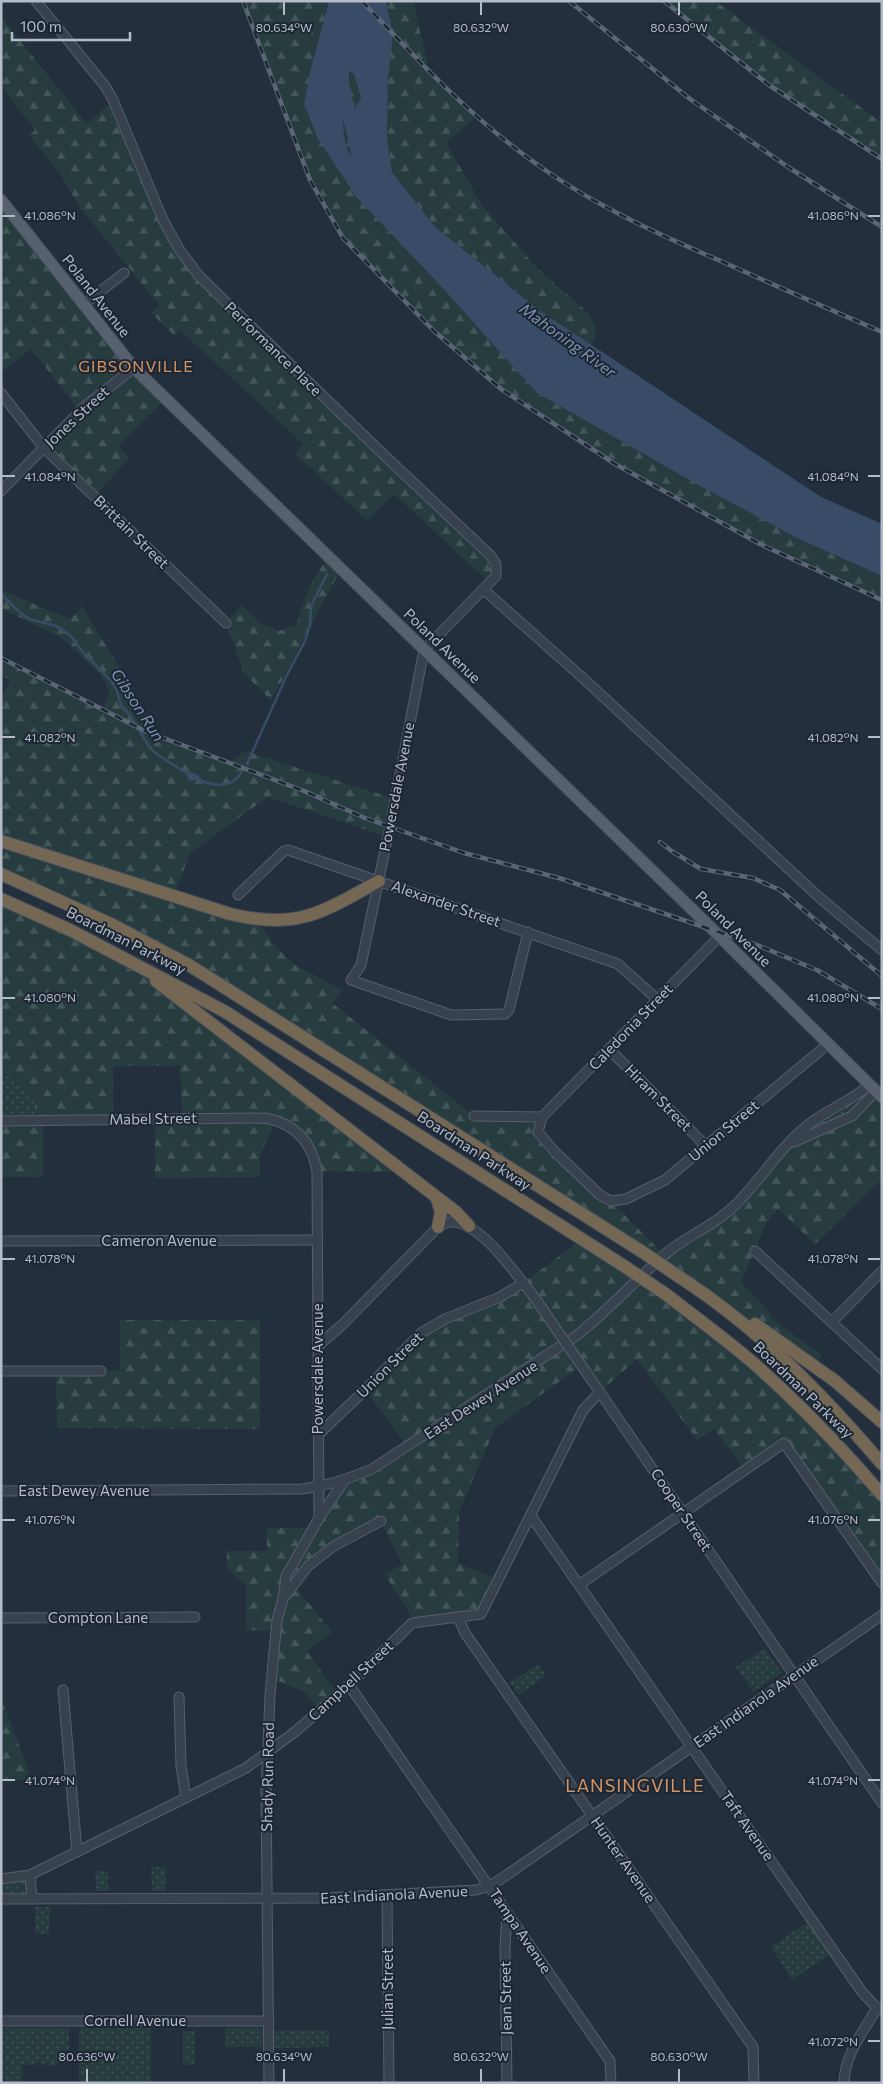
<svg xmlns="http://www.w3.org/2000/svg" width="883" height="2084" viewBox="0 0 883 2084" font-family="Commissioner,sans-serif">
	<defs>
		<pattern id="green-dots" width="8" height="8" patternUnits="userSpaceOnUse" patternTransform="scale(1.25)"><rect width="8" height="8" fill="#263c3f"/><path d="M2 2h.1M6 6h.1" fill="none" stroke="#435659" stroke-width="1.8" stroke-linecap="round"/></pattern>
		<pattern id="forest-firs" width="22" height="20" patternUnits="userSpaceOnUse" patternTransform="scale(1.25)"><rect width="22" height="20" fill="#263c3f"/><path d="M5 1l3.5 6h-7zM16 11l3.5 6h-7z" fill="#435659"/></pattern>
	</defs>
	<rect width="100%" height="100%" fill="#242f3e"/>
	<g fill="url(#green-dots)">
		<polygon points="1,1072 30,1091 35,1099 35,1120 1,1121"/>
		<polygon points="869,1085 876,1091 852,1116 811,1133 802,1130"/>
		<polygon points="765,1648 782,1673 753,1692 736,1667"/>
		<polygon points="538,1664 546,1676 518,1695 510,1683"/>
		<polygon points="151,1867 166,1867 166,1891 152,1891"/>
		<polygon points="95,1871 108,1871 108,1891 96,1891"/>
		<polygon points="30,1875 32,1899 1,1899 1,1879"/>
		<polygon points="35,1907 50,1907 49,1934 35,1934"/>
		<polygon points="812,1919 834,1952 792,1980 771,1947"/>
		<polygon points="1,2028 69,2028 69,2051 58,2062 58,2066 43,2065 42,2063 38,2062 37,2065 22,2065 22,2083 1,2083"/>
		<rect x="79" y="2028" width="72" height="55"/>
		<rect x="225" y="2028" width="37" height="19"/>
		<polygon points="329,2030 329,2047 274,2048 274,2031"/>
		<rect x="183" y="2031" width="12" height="34"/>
	</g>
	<g fill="url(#forest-firs)">
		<polygon points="243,1 329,1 311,68 357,198 438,283 537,393 700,486 797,538 882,576 882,600 760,544 615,464 501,389 434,331 343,238 310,180"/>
		<polygon points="386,1 413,1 427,62 424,66 477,116 446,143 482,205 537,268 587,312 595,325 595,337 592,345 539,310 435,227 392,172 387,138 388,81 393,34"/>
		<polygon points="664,1 715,1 882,123 882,159 769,85"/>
		<polygon points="1,17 86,123 113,102 153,198 190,265 496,564 490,583 394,494 367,520 295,454 303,444 181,331 175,336 151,313 159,305 80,208 61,175 29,135 35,130 1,87"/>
		<path d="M346 71H349L354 74 361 99 355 107 357 116 356 148 355 153 352 156C340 150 341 83 346 71Z"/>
		<polygon points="1,200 166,399 118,446 129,458 94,497 44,448 80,411 31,349 1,372"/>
		<path d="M329 558 341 569 271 701 244 673 226 623 242 605 260 623 279 631 296 625C304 600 311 577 329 558Z"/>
		<polygon points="1,590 70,619 82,606 161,737 229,763 245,751 395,799 388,837 268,797 190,853 174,896 257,920 278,949 295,965 343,990 332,1003 474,1116 542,1117 538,1132 611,1201 664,1255 708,1227 789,1144 841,1121 876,1091 882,1097 882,1179 815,1244 778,1209 766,1224 741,1282 768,1310 772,1319 822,1355 813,1365 700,1290 189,965 1,874 1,699 11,680 1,676 1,659 102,710 110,694 101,675 63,639 1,608"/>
		<polygon points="1,899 160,983 403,1172 317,1171 307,1143 276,1120 260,1155 260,1177 155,1178 155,1119 182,1118 180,1066 113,1066 113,1119 43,1120 43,1177 1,1177 1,1121 35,1120 35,1100 29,1091 1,1072"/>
		<polygon points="582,1239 725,1340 882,1495 882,1583 784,1443 745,1470 714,1429 697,1440 637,1359 600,1392 581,1366 495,1428 459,1512 458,1563 499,1580 484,1609 415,1622 385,1575 402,1564 381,1522 334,1546 294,1585 332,1632 307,1652 338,1694 320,1710 303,1691 271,1678 276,1631 246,1630 246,1586 227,1568 227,1551 267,1551 267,1528 314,1528 345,1480 408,1447 365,1390 412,1341 523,1283"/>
		<polygon points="120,1320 260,1320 260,1429 57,1428 56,1371 120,1371"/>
		<polygon points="1,1697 32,1780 1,1780"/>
	</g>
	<g fill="#394c67" fill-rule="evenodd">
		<path d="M329 1H386L393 34 388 81 387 138 392 172 435 227 539 310 821 497 882 524V576L797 538 700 486 537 393 438 283 357 198 318 139 304 104 311 68ZM346 71H349L354 74 361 99 355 107 357 116 356 148 355 153 352 156C340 150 341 83 346 71Z"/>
		<polygon points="188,771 198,775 201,779 189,781 187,777"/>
	</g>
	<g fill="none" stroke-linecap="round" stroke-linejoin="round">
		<g stroke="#394c67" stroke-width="2.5">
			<polyline points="1,594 17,610 29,619 56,626 70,635 82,651 111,681 117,691 121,706 129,714 150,748 158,755 188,774"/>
			<polyline points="247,764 286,677 305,641 310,625 311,606 327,574"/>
			<path d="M197 779C212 786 231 789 241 773"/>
		</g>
		<polyline stroke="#394c67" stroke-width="14" points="342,74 342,83 360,161"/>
		<g stroke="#565f6c" stroke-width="11">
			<g id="minor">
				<polyline points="36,1 105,86 113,100 163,220 179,249 199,276 385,456 490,555 496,564 496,576 424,650 390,826 361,965 351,980 451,1015 505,1014 509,1010 528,932"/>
				<polyline points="83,305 124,273"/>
				<polyline points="1,393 44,448 226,623"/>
				<polyline points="1,491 86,405 134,368"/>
				<polyline points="484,590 584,679 820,898 882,950"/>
				<polyline points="238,895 284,851 288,850 618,964 658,1000"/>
				<polyline points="719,937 542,1117 538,1132 555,1152 600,1195 611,1201 626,1199 665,1180 828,1044"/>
				<polyline points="610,1050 706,1146"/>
				<polyline points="474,1116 542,1117"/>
				<path d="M1 1121 266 1118C295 1124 312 1142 317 1171L319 1518 286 1576 283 1599"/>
				<polyline points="794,1142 852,1116 876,1091"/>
				<polyline points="1,1241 317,1240"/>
				<polyline points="755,1251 882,1369"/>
				<polyline points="832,1322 882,1271"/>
				<path d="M318 1346 343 1324 438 1227C442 1225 447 1221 453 1222 481 1223 515 1273 532 1294"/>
				<polyline points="1,1371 101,1371"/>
				<polyline points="586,1372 882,1803"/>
				<polyline points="319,1434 365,1390 421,1333 445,1319 500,1297 523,1283"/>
				<path d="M1 1491 302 1489C327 1486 349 1479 372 1469L576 1336C609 1310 637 1278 669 1251 689 1235 713 1226 732 1208 758 1184 776 1152 803 1129 823 1111 849 1103 869 1085"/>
				<polyline points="531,1516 862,1992 877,2008 882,2010"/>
				<polyline points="319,1518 345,1480"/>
				<polyline points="579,1585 784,1443 882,1583"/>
				<polyline points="458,1617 465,1633 753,2047 754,2083"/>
				<polyline points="1,1618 195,1617"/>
				<polyline points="349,1685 610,2061 611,2083"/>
				<polyline points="63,1690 77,1852"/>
				<polyline points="179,1697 181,1766 186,1798"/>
				<polyline points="30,1875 32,1899"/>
				<polyline points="1,1879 30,1875 246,1768 296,1731 349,1685 412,1623 481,1614 583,1410 600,1392"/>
				<polyline points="387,1896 389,2083"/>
				<polyline points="1,1899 322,1898 476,1890 489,1886 501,1879 882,1615"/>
				<polyline points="1,2021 269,2021"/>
				<polyline points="269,2083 266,1791 270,1695 277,1620 283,1599 308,1566 334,1546 381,1521"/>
				<polyline points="507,2083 505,1948 507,1914"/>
				<path d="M844 2083C844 2055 864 2031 877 2008"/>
			</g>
		</g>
		<g stroke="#414a57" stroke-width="13">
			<polyline id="major" points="1,200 134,368 702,919 882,1097"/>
		</g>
		<g stroke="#434c59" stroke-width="14">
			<g id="highway">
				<path d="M1 841 230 914C298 930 321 913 379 881"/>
				<polyline points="1,874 113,925 189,965 641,1251"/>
				<polyline points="1,899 70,930 224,1011 624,1266"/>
				<polyline points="156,981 456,1212 469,1226"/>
				<polyline points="437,1199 441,1212 438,1227"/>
				<path d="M687 1282C761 1331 824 1396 882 1464"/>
				<path d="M667 1295C695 1317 724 1338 751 1361 798 1402 841 1447 882 1495"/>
				<polyline points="755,1324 835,1381 882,1422"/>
			</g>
		</g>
		<use href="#minor" stroke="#38414e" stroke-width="9"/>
		<use href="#major" stroke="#56606e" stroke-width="11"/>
		<use href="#highway" stroke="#746855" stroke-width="12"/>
		<g stroke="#5a6575" stroke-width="4.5">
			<g id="rail">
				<polyline points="243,1 310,180 343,238 434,331 501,389 615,464 760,544 882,600"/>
				<path d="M362 1C419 62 476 123 545 170 600 208 662 236 723 262 776 286 829 309 882 332"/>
				<polyline points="569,1 690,99 788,167 882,227"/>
				<polyline points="664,1 769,85 882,159"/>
				<polyline points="1,658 145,731 304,791 365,818 464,853 559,878 757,945 817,970 882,1009"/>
				<polyline points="660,842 673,852 701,869 753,878 780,890 882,976"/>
			</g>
		</g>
		<use href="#rail" stroke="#1d2633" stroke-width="2.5" stroke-dasharray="8" stroke-linecap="butt"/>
		<g stroke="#565f6c" stroke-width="11" stroke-linecap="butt">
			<polyline id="minor-bridge" points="532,1294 586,1372"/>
		</g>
		<g stroke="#434c59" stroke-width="14" stroke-linecap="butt">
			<g id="highway-bridge">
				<polyline points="641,1251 687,1282"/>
				<polyline points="624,1266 667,1295"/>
			</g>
		</g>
		<use href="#minor-bridge" stroke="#38414e" stroke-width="9"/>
		<use href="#highway-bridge" stroke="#746855" stroke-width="12"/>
	</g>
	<path fill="none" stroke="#b4bcc9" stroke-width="2" d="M284 2V15M481 2V15M679 2V15M2 216H15M868 216H880M2 476H15M868 476H880M2 737H15M868 737H880M2 998H15M868 998H880M2 1259H15M868 1259H880M2 1520H15M868 1520H880M2 1780H15M868 1780H880M868 2041H880M87 2069V2082M284 2069V2082M481 2069V2082M679 2069V2082"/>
	<g text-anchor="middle" stroke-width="4" stroke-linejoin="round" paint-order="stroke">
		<g font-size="15" fill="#b4bcc9" stroke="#1d2633">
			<text transform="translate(96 296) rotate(52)" y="5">Poland Avenue</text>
			<text transform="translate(273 349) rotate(44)" y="5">Performance Place</text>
			<text transform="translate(77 417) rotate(-43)" y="5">Jones Street</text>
			<text transform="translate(131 532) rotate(44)" y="5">Brittain Street</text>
			<text transform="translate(442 646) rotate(44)" y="5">Poland Avenue</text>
			<text transform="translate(397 787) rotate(-79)" y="5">Powersdale Avenue</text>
			<text transform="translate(446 904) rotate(19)" y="5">Alexander Street</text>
			<text transform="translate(733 929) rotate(45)" y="5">Poland Avenue</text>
			<text transform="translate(126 941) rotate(27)" y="5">Boardman Parkway</text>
			<text transform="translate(631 1027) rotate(-46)" y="5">Caledonia Street</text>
			<text transform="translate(658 1098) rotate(45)" y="5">Hiram Street</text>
			<text transform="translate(153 1119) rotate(-1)" y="5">Mabel Street</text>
			<text transform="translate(724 1131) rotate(-40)" y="5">Union Street</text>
			<text transform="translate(474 1151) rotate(33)" y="5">Boardman Parkway</text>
			<text x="159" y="1246">Cameron Avenue</text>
			<text transform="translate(390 1365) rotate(-45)" y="5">Union Street</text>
			<text transform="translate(318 1369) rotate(-90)" y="5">Powersdale Avenue</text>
			<text transform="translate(803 1390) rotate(44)" y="5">Boardman Parkway</text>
			<text transform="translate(481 1400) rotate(-33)" y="5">East Dewey Avenue</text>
			<text x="84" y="1496">East Dewey Avenue</text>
			<text transform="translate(681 1510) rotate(56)" y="5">Cooper Street</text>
			<text x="98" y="1623">Compton Lane</text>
			<text transform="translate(351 1681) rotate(-43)" y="5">Campbell Street</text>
			<text transform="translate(756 1702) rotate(-35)" y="5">East Indianola Avenue</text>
			<text transform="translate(268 1777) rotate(-89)" y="5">Shady Run Road</text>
			<text transform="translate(747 1826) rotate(55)" y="5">Taft Avenue</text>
			<text transform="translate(623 1860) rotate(55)" y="5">Hunter Avenue</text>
			<text transform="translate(394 1895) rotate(-3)" y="5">East Indianola Avenue</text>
			<text transform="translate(520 1931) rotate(56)" y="5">Tampa Avenue</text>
			<text transform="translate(388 1989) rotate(-90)" y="5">Julian Street</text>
			<text transform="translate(506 1998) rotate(-91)" y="5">Jean Street</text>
			<text x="135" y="2026">Cornell Avenue</text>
		</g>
		<g font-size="16" font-style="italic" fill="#7c92b1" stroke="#1d2633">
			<text transform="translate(568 340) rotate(36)" y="6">Mahoning River</text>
			<text transform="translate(138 705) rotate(57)" y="6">Gibson Run</text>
		</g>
		<g font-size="16" letter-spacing="1" fill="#d59563" stroke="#1d2633">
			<text x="136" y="372">GIBSONVILLE</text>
		</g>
		<g font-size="18" letter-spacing="1" fill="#d59563" stroke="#1d2633">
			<text x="635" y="1792">LANSINGVILLE</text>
		</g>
	</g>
	<g font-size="12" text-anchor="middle" fill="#b4bcc9" stroke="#1d2633" stroke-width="4" stroke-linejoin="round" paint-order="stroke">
		<text x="284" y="32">80.634°W</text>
		<text x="481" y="32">80.632°W</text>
		<text x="679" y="32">80.630°W</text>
		<text x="50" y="220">41.086°N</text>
		<text x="833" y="220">41.086°N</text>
		<text x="50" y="481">41.084°N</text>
		<text x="833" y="481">41.084°N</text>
		<text x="50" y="742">41.082°N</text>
		<text x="833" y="742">41.082°N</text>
		<text x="50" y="1002">41.080°N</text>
		<text x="833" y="1002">41.080°N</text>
		<text x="50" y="1263">41.078°N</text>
		<text x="833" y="1263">41.078°N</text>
		<text x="50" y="1524">41.076°N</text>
		<text x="833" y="1524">41.076°N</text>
		<text x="50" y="1785">41.074°N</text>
		<text x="833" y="1785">41.074°N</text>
		<text x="833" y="2046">41.072°N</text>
		<text x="87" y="2061">80.636°W</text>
		<text x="284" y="2061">80.634°W</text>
		<text x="481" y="2061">80.632°W</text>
		<text x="679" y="2061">80.630°W</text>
	</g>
	<rect width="883" height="2084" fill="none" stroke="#b4bcc9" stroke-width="5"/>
	<path d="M12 32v8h118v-8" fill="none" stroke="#b4bcc9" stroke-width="2.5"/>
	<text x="20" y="32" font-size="15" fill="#b4bcc9" stroke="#1d2633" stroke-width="4" paint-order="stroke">100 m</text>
</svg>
